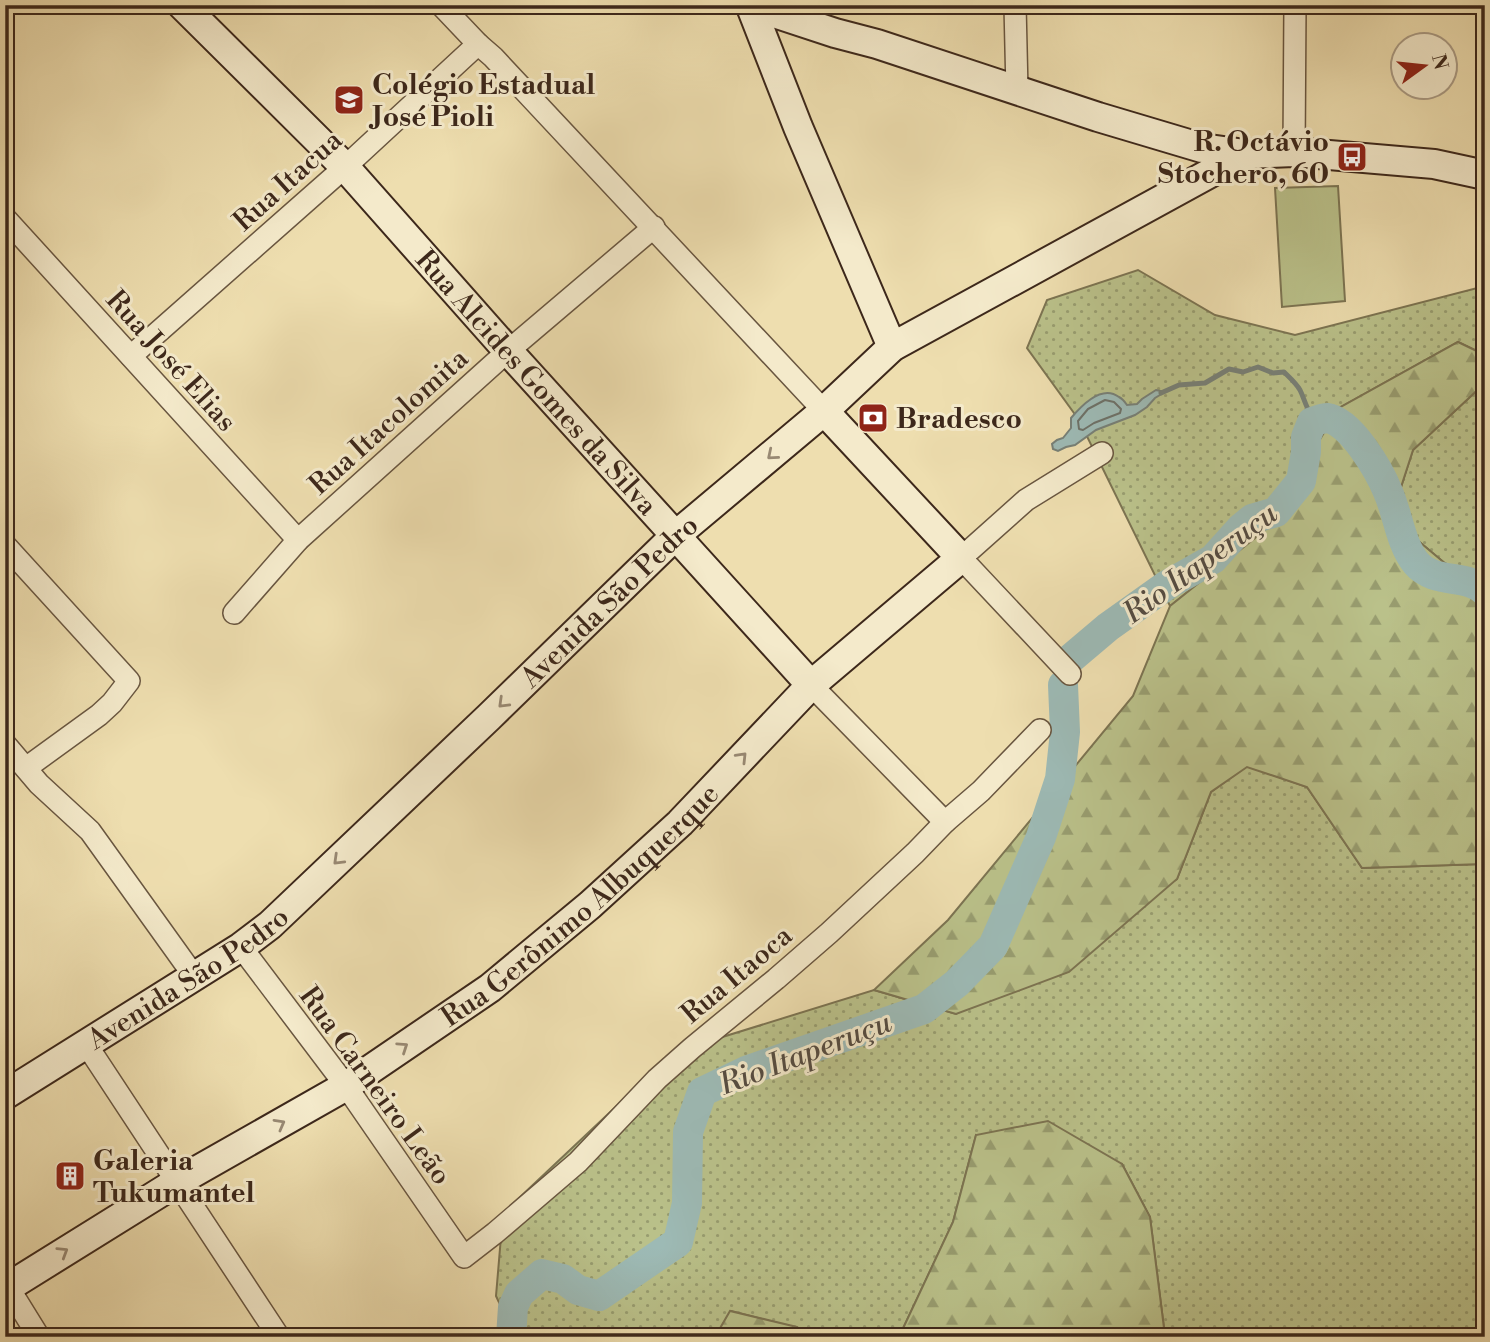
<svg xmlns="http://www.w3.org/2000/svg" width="1490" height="1342" viewBox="0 0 1490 1342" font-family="'Libre Bodoni',serif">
	<defs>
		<pattern id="grass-dots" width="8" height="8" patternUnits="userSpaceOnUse" patternTransform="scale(1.75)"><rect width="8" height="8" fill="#bac18a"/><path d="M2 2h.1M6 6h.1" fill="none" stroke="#989d70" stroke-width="1.8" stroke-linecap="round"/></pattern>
		<pattern id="forest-firs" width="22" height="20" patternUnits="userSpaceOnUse" patternTransform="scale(1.75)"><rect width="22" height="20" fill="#bac18a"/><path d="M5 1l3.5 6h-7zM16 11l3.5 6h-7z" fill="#989d70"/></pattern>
	</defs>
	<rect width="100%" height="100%" fill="#eedeaf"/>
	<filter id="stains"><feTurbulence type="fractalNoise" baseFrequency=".00286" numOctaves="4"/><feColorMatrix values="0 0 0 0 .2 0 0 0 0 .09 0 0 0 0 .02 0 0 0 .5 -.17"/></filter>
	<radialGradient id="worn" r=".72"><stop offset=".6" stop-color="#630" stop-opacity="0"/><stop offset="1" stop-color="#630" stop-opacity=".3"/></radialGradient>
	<g fill="url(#grass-dots)" stroke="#7c7452" stroke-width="2">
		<polygon points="1138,270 1215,315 1295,335 1485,286 1485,355 1458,342 1339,408 1265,530 1170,606 1079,420 1027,348 1047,300"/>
		<polygon points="1485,383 1485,597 1391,518 1413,450"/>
		<polygon points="1247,766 1307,787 1362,868 1483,864 1485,867 1485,1337 1161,1337 1164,1328 1150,1217 1122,1164 976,1135 953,1222 899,1337 793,1337 797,1328 731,1311 715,1337 515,1337 496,1296 503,1213 674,1052 874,990 956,1014 1177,879 1211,792"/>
	</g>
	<g fill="url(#forest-firs)" stroke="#7c7452" stroke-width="2">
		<polygon points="1458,342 1485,355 1485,383 1413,450 1391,518 1485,597 1485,867 1483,864 1362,868 1307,787 1247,767 1211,792 1177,879 1069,972 956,1014 874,990 948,920 1133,696 1170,606 1265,530 1339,408"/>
		<polygon points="1048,1121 1122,1164 1150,1217 1164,1328 1161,1337 899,1337 953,1222 976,1135"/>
		<polygon points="730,1311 797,1327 793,1337 715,1337"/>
	</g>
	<polygon fill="#bac18a" stroke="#7c7452" stroke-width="2" points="1338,186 1345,301 1282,307 1275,188"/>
	<path fill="#9dbab5" stroke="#778077" stroke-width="2" d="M1156 390 1165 392 1155 398 1147 407 1135 415 1096 430 1075 445 1066 447 1058 451 1053 449 1052 444 1057 440 1063 438 1071 428V418C1081 406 1102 384 1119 397 1123 399 1125 402 1127 405L1137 404 1142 399Z"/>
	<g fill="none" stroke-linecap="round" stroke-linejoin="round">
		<polygon stroke="#6d7168" stroke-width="2" points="1105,400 1114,402 1121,409 1120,413 1094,423 1083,430 1079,429 1078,421 1088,409"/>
		<path stroke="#778077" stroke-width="5" d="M1161 393 1179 385 1205 383 1229 369 1243 372 1258 367 1273 373 1284 372C1289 377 1296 383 1300 390 1306 402 1306 412 1318 420"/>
		<g stroke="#9dbab5" stroke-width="30">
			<path d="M1069 660 1108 627 1167 585 1213 559 1241 528 1252 519 1276 512 1301 481 1306 452V437L1312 422C1316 421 1323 418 1327 418 1351 421 1380 472 1388 492 1398 514 1400 543 1416 563 1435 585 1466 573 1485 591"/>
			<polyline points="511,1337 513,1307 519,1294 542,1274 563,1279 578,1290 599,1296 678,1242 687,1203 688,1132 702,1092 746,1071 924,1009 957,983 993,946 1041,837 1060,779 1065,732 1063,685"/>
		</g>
		<g stroke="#695640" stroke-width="24">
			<g id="street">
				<polyline points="441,5 478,44 493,57 824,411"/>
				<polyline points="1015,5 1017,91"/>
				<polyline points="1294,152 1295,5"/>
				<polyline points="5,218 298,540"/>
				<polyline points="131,356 345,167 478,44"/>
				<polyline points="5,545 129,681 112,703 99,715 26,768"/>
				<polyline points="234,613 298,540 508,351 654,227"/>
				<polyline points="1070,674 961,558 1026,500 1102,453"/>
				<polyline points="811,685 945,822"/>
				<polyline points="5,744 39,784 90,831 194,976"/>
				<polyline points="241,947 346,1086 464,1257 495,1233 578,1162 657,1079 692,1048 776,979 829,933 915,853 945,822 981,791 1040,730"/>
				<polyline points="86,1044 279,1337"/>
				<polyline points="5,1282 39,1337"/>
			</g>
		</g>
		<g stroke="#3d281b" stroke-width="32">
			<g id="secondary">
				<path id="s1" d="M182 5 345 167 508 351 811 685"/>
				<polyline points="750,5 835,33 877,44 1098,117 1202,148 1245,154 1294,152 1434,164 1485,175"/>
				<polyline points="751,7 798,127 892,347"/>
				<path id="s2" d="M5 1095 241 947 270 925 489 717 675 536 824 411 892 347 1245 154"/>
				<path id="s3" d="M5 1289 177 1182 346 1086 490 988 590 905 680 823 811 685 961 558 824 411"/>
			</g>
		</g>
		<use href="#street" stroke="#f4eacb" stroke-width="21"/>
		<use href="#secondary" stroke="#f4eacb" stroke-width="28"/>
	</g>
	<defs><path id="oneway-chevron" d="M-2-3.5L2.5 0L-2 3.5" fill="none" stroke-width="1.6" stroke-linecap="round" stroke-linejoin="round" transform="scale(1.75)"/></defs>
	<g stroke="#988973">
		<use href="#oneway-chevron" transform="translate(772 455) rotate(140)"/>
		<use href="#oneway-chevron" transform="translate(503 703) rotate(136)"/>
		<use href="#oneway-chevron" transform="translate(742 757) rotate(-46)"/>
		<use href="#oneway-chevron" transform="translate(338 860) rotate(136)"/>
		<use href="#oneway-chevron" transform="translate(403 1047) rotate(-34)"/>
		<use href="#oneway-chevron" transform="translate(280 1124) rotate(-29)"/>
		<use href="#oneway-chevron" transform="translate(63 1252) rotate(-32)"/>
	</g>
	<defs>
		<g id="school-square" transform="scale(1.575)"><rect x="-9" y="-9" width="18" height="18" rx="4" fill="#8f2418" stroke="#f4eacb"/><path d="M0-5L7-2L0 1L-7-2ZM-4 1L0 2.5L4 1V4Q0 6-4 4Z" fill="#fff"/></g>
		<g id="bus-square" transform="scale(1.575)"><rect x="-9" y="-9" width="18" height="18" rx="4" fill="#8f2418" stroke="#f4eacb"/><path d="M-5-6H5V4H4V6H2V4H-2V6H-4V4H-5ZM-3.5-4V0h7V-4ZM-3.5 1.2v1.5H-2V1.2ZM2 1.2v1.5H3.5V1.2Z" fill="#fff"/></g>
		<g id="bank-square" transform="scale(1.575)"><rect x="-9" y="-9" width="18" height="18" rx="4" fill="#8f2418" stroke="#f4eacb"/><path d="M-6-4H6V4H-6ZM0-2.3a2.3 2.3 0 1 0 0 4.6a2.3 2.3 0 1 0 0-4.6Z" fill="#fff"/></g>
		<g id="building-square" transform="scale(1.575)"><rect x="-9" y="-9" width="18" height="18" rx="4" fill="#8f2418" stroke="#f4eacb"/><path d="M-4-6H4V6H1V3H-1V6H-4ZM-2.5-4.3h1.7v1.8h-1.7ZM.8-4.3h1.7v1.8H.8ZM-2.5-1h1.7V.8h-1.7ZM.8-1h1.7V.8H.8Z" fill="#fff"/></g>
	</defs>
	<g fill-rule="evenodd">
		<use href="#school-square" x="349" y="100"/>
		<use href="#bus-square" x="1352" y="157"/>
		<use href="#bank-square" x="873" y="418"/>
		<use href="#building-square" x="70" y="1176"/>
	</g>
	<g text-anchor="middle" stroke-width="6" stroke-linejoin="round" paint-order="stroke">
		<g font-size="28" font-weight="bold" fill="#3d281b" stroke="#f4eacb" text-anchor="start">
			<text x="372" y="94">Colégio Estadual<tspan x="372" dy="32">José Pioli</tspan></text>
			<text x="1329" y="151" text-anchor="end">R. Octávio<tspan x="1329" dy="32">Stochero, 60</tspan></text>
			<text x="896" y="428">Bradesco</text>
			<text x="93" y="1170">Galeria<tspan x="93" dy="32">Tukumantel</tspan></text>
		</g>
		<g font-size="28" fill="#3d281b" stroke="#f4eacb">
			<text transform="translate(287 180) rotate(-42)" y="10">Rua Itacua</text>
			<text transform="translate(172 360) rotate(48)" y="10">Rua José Elias</text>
			<text dy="10" stroke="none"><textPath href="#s1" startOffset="518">Rua Alcides Gomes da Silva</textPath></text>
			<text transform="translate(388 421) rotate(-42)" y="10">Rua Itacolomita</text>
			<text dy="10" stroke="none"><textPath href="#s2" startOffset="784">Avenida São Pedro</textPath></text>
			<text dy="10" stroke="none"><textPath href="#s3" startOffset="693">Rua Gerônimo Albuquerque</textPath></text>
			<text transform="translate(736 974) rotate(-40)" y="10">Rua Itaoca</text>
			<text dy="10" stroke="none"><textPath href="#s2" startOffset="217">Avenida São Pedro</textPath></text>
			<text transform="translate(376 1085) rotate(54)" y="10">Rua Carneiro Leão</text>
		</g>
		<g font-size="30" font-style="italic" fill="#554c42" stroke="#f4eacb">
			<text transform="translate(1200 563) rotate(-36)" y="10">Rio Itaperuçu</text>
			<text transform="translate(805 1053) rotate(-21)" y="10">Rio Itaperuçu</text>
		</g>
	</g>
	<rect width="1490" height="1342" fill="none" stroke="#eedeaf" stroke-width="28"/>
	<rect x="7" y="7" width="1476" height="1328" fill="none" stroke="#3d281b" stroke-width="3.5"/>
	<rect x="14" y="14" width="1462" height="1314" fill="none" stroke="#3d281b" stroke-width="2"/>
	<g transform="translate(1424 66) rotate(75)"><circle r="33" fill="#f4eacb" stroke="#ab9c85" stroke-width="2"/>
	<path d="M0-5L12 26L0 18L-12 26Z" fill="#8f2418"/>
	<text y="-10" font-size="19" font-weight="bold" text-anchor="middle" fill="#3d281b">N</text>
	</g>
	<rect width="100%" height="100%" filter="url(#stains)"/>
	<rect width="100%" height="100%" fill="url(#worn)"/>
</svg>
